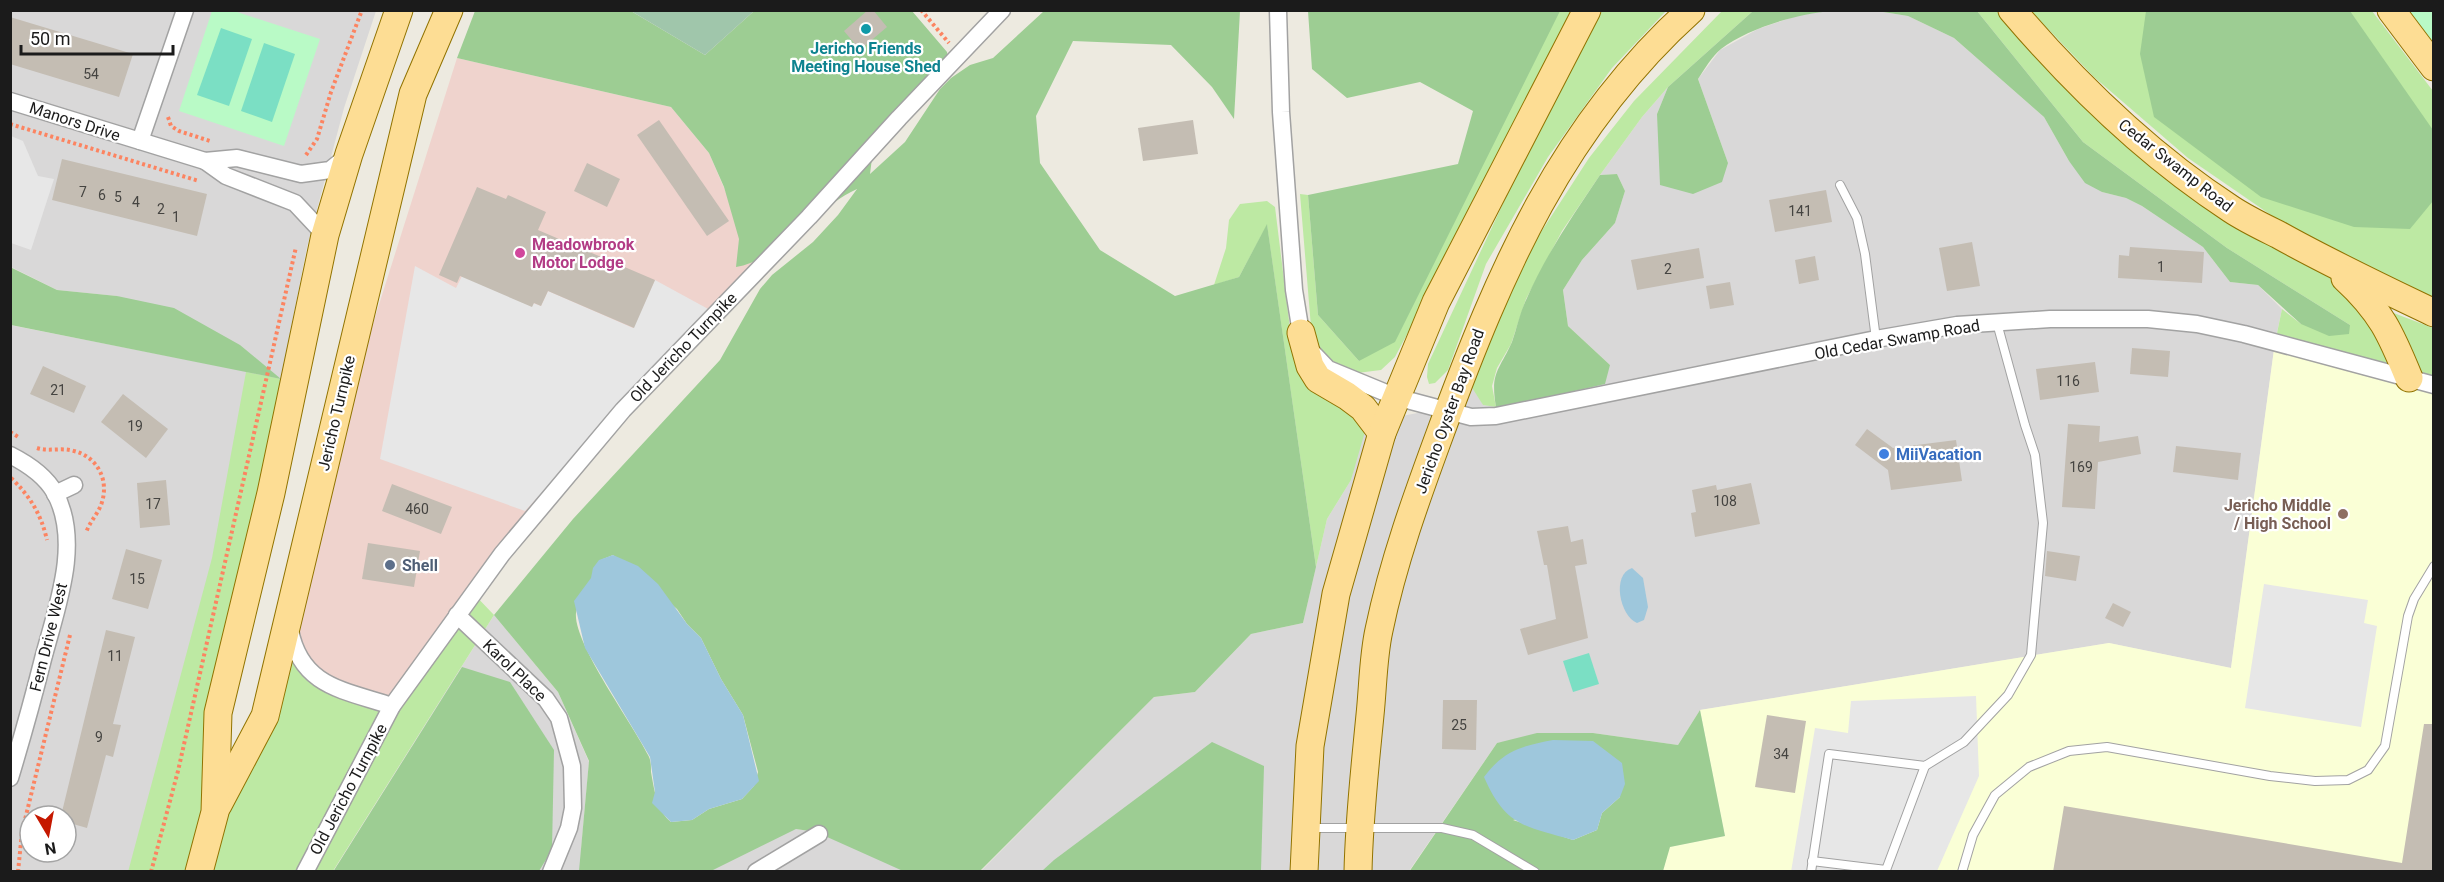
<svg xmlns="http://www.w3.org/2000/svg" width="2444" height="882" viewBox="0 0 2444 882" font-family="Roboto,sans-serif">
	<rect width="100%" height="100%" fill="#edeae0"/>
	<g fill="#d9d8d8" fill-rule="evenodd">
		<polygon points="1831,10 1877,11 1908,16 1954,38 2044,117 2069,161 2102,192 2126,198 2142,206 2203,247 2230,282 2258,285 2282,309 2275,342 2231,668 2109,643 1700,710 1678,745 1593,733 1497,743 1409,871 980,872 1154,697 1195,692 1251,634 1303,623 1327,519 1351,480 1365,423 1444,408 1472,371 1483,405 1506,407 1610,365 1568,326 1563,290 1582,260 1615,223 1625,191 1617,174 1600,175 1642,117 1668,87 1657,114 1728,163 1698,79 1720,50 1758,29 1805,13"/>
		<path d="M11 11H376L344 108 307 247 281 379 197 871H11L10 325 280 378 117 296 57 290 11 267ZM30 816H66V852H30Z"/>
		<polygon points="494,615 558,692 589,762 581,851 796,829 816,832 970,872 333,872"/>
	</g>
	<polygon fill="#efd3cd" points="457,58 671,107 709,153 740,225 768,255 631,400 391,704 315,674 290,617 333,450"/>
	<polygon fill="#faffd6" points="2275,342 2433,385 2433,871 1663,872 1669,847 1725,836 1700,710 2109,643 2231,668"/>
	<g fill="#bde9a3">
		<polygon points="1559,11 1578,11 1395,357 1381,370 1357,373 1334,365 1319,347 1311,327 1300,194 1308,195 1318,315 1359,361"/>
		<polygon points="1602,11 1666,11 1612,68 1548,157 1486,264 1448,370 1435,383 1429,384 1427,377 1428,364 1530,146"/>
		<polygon points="1722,11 1753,11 1668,87 1642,117 1600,175 1562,231 1526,299 1511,344 1497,368 1492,386 1496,407 1483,405 1471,386 1472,371 1532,246 1589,158 1634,101"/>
		<polygon points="1977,11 2007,11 2053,63 2324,262 2405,374 2276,338 2282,309 2301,324 2350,325 2227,248 2083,142"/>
		<polygon points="2031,11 2372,11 2433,91 2433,301 2297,233 2188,158 2094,77"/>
		<polygon points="1267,201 1275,207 1293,353 1365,423 1364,435 1351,480 1327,519 1316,567 1267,225 1239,277 1214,285 1226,248 1229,220 1240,204"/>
		<polygon points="2391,312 2433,328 2433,376 2419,372"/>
		<polygon points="246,372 281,379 214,811 290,617 315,674 391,704 472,592 494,615 333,871 128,872 212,558"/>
	</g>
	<g fill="#9dcd93" fill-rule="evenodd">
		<path d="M475 11H631L705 55 754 11H912L947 52 948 60 872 158 870 174 905 142 940 89 951 78 970 65 993 58 1044 11H1240L1234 119 1212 87 1171 45 1073 41 1036 116 1040 163 1100 250 1175 296 1239 277 1267 224 1316 567 1303 623 1251 634 1195 692 1154 697 980 871H903L816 832 796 829 711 871H579L589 761 558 692 494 615 573 519 720 360 760 289 772 275 813 242 838 215 857 189C815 208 782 259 736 267L739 239 724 187 709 153 671 107 457 58ZM613 555 677 609 687 624 701 638 721 679 743 715 758 772 754 786 742 799 709 809 692 820 671 822C657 811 654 789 651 772 651 766 651 760 648 755 633 724 573 643 576 613 578 601 585 590 591 580 599 562 592 563 613 555Z"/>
		<polygon points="1308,11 1560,11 1395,342 1359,361 1318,315 1308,195 1458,164 1473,111 1420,82 1347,98 1312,69"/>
		<path d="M1753 11H1831C1797 14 1748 28 1721 49 1712 56 1704 70 1698 79L1728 163 1722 182 1693 194 1660 185 1657 114 1668 87Z"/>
		<polygon points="1877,11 1977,11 2083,142 2227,248 2350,325 2349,334 2329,336 2301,324 2258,285 2230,282 2203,247 2142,206 2126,198 2102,192 2085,183 2069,161 2044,117 1954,38 1908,16"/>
		<polygon points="2146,11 2350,11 2433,130 2433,201 2410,229 2354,227 2261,197 2154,117 2140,54"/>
		<path d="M1617 174 1625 191 1615 223 1582 260 1563 290 1568 326 1610 365 1605 384 1506 407H1496C1490 372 1499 371 1512 342 1517 328 1520 312 1527 298 1546 254 1574 214 1600 175Z"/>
		<polygon points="10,267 57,290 117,296 174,308 240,345 281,379 11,325"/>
		<polygon points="462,667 510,682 554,750 552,850 539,871 333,872"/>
		<path d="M1700 710 1725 836 1670 847 1663 871 1409 872 1497 743 1537 733H1593L1678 745ZM1620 797 1602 813 1597 830 1573 840 1513 820Z"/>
		<polygon points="1212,742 1264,766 1261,871 1042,871 1054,860"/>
	</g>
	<polygon fill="#a0c6ab" points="631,11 754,11 705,55"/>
	<g fill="#b9fac6">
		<polygon points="212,11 234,11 320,39 284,146 179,111"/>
		<polygon points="2408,11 2433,11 2433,42"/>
	</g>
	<g fill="#7bdfc4">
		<polygon points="221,28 252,39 229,106 197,95"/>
		<polygon points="264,43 295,54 272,122 241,111"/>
		<polygon points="1589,653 1599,684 1573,692 1563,661"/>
	</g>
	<g fill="#e7e7e7">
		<polygon points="11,136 23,141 38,176 54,179 31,250 11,243"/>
		<polygon points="415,266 456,288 462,276 541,306 548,291 633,328 655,280 710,310 525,511 380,459"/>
		<polygon points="2264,584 2368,600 2364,623 2377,626 2361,727 2245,708"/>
		<polygon points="1976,696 1979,776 1937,871 1791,872 1815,728 1848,733 1851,701"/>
	</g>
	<g fill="#9ec7dc">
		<polygon points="613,555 638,566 658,584 687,624 701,638 721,679 743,715 759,781 742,799 709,809 692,820 671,822 652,803 655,792 650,757 585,648 574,601 591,578 593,568 599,560"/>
		<path d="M1632 568 1643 578 1648 607 1644 620 1637 623C1620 616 1611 575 1632 568Z"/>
		<path d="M1553 740 1593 741 1622 763 1625 784 1620 797 1602 813 1597 830 1573 840C1525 826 1506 827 1484 777 1504 750 1522 746 1553 740Z"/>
	</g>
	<g fill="#c4bdb3">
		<polygon points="868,10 873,10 887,27 860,50 844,31"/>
		<polygon points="10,17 133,54 119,97 10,64"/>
		<polygon points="659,120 729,221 707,236 637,135"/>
		<polygon points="1193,120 1198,154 1143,161 1138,128"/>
		<polygon points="62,159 207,194 197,236 52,200"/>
		<polygon points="587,163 620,179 607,207 574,191"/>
		<polygon points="477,187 506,199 508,195 546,212 538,230 655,280 634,328 548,291 541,306 534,303 532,307 460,276 457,283 439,275"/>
		<polygon points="1826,190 1832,222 1775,232 1769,200"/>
		<polygon points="1972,242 1980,286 1947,291 1939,248"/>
		<polygon points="2130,247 2204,252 2202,283 2118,278 2119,255 2129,256"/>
		<polygon points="1699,248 1704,278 1637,290 1631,260"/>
		<polygon points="1815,256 1819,280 1799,284 1795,260"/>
		<polygon points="1730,282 1734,305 1710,309 1706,286"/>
		<polygon points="2132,348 2170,351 2168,377 2130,374"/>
		<polygon points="2095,362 2099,392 2040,400 2036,369"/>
		<polygon points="43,366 86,386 74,413 30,394"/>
		<polygon points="123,394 168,429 146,458 101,422"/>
		<polygon points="2068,424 2100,426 2099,442 2138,436 2141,454 2098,462 2095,509 2062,507"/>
		<polygon points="1867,429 1893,448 1956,440 1962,481 1891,490 1888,470 1855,445"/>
		<polygon points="2176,446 2241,453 2238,480 2173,472"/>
		<polygon points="166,480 170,525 140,528 137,483"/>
		<polygon points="1751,483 1760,524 1695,537 1691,513 1696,512 1692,490 1716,485 1717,490"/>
		<polygon points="392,484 452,507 441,534 382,511"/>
		<polygon points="1568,526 1571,542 1583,539 1587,564 1575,566 1588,638 1528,655 1520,629 1556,619 1547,565 1544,565 1537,531"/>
		<polygon points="368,543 420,551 414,587 362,579"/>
		<polygon points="126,549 162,560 148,609 112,599"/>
		<polygon points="2047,551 2080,556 2076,581 2045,576"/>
		<polygon points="2113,603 2131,612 2123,627 2105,618"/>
		<polygon points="106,630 135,637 113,724 121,725 113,757 106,755 87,828 66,822 66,816 61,816"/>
		<polygon points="1443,700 1477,700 1476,750 1442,749"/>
		<polygon points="1767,715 1806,721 1795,793 1755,787"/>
		<polygon points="2424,724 2433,724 2433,872 2053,872 2064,806 2402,863"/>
	</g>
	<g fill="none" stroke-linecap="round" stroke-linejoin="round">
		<g stroke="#a2a2a2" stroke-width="10">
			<g id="service">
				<polyline points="1840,185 1857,218 1865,254 1876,339"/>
				<polyline points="1309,828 1442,828 1473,835 1535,872"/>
				<polyline points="1812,861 1886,870 1925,766"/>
				<polyline points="1811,872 1829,754 1925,766 1964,742 2008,695 2031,655 2043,523 2035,455 2025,425 1997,323"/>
				<polyline points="1962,872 1973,835 1995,795 2029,767 2069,751 2107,747 2270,776 2315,781 2348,780 2368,770 2385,746 2408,616 2414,599 2434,566"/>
			</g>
		</g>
		<g stroke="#a2a2a2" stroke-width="19">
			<g id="minor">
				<polyline points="1278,10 1281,112 1294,290 1301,333 1309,349 1328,369 1396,397 1471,417 1496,416 1876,339 1957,325 2050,319 2148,319 2197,324 2244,334 2434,385"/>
				<polyline points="10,101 140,141 185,10"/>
				<polyline points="140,141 205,161"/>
				<polyline points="325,235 295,203 226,176 205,161 237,158 301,174 330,170 346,157"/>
				<path d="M10 455C28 464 45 475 55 493 82 543 56 609 43 659 33 699 22 738 10 778"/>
				<polyline points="55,494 74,485"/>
				<polyline points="457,615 546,699 559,718 572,766 573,808 569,828 551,872"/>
				<path d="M290 630C301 687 344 690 392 706"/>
				<polyline points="305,872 392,706 502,554 623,410 809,217 899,118 1002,10"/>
				<polyline points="756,872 819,834"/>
			</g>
		</g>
		<g stroke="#917300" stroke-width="29">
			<g id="primary">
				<path d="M2012 10C2076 85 2148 155 2231 209 2246 219 2263 227 2279 235 2329 263 2382 288 2434 313"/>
				<polyline points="2391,10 2434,67"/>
				<path d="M2345 278C2381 311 2391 334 2409 378"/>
				<polyline points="1301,333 1310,366 1318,379 1347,396 1363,408 1382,433"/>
				<polyline points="218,805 265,716 413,94 449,10"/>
				<polyline points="199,872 215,812 218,713 271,493 325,235 349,154 399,10"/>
				<polyline points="1304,872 1310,746 1336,594 1382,433 1436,302 1587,10"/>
				<path d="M1358 872C1359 819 1365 767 1370 715 1373 687 1373 657 1379 630 1393 562 1417 496 1441 431 1500 271 1562 126 1691 10"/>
			</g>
		</g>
		<g stroke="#fc8461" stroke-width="4" stroke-dasharray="3 3" stroke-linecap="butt">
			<polyline points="921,10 949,43"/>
			<polyline points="168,117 171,126 179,131 210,141"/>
			<polyline points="10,124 199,181"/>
			<polyline points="306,155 317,139 331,92 362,10"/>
			<polyline points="10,432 20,438"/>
			<path d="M37 448C49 452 61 447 74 451 98 457 110 481 101 505 97 515 89 523 86 533"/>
			<path d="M11 478C30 496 41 514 47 540"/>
			<polyline points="18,872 22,832 70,635"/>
			<polyline points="151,872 178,771 296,247"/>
		</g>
		<use href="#service" stroke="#fff" stroke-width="8"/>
		<use href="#minor" stroke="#fff" stroke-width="16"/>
		<use href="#primary" stroke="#fddd94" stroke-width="27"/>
	</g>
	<circle fill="#0f9aa8" stroke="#fff" stroke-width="2" cx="866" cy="29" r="6"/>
	<circle fill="#d1479c" stroke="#fff" stroke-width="2" cx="520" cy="253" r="6"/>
	<circle fill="#3f7fe0" stroke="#fff" stroke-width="2" cx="1884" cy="454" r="6"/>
	<circle fill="#8d6e63" stroke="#fff" stroke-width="2" cx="2343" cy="514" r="6"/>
	<circle fill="#5c6f8a" stroke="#fff" stroke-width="2" cx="390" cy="565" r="6"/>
	<g text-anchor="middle" stroke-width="4.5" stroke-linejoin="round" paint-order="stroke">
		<g font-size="14" fill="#454441">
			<text x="91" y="79">54</text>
			<text x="83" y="197">7</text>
			<text x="102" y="200">6</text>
			<text x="118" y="202">5</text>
			<text x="136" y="207">4</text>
			<text x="161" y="214">2</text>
			<text x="1800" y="216">141</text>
			<text x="176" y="222">1</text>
			<text x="2161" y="272">1</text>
			<text x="1668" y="274">2</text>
			<text x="2068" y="386">116</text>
			<text x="58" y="395">21</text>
			<text x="135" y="431">19</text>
			<text x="2081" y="472">169</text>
			<text x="1725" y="506">108</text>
			<text x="153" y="509">17</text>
			<text x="417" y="514">460</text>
			<text x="137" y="584">15</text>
			<text x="115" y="661">11</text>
			<text x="1459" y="730">25</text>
			<text x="99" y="742">9</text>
			<text x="1781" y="759">34</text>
		</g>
		<g font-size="16" font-weight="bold" fill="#0d838f" stroke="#fff">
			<text x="866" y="54">Jericho Friends<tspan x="866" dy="18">Meeting House Shed</tspan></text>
		</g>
		<g font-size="16" fill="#1b1b1b" stroke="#fff">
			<text transform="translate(75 121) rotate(18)" y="6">Manors Drive</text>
			<text transform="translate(2176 165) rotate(38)" y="6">Cedar Swamp Road</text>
			<text transform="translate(1897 339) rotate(-10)" y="6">Old Cedar Swamp Road</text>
			<text transform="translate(683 347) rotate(-46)" y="6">Old Jericho Turnpike</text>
			<text transform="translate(1449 411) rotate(-70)" y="6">Jericho Oyster Bay Road</text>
			<text transform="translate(336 413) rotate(-77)" y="6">Jericho Turnpike</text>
			<text transform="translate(48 637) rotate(-76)" y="6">Fern Drive West</text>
			<text transform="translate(515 670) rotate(44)" y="6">Karol Place</text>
			<text transform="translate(348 789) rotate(-62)" y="6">Old Jericho Turnpike</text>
		</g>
		<g font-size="16" font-weight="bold" fill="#b23c85" stroke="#fff" text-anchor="start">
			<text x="532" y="250">Meadowbrook<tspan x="532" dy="18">Motor Lodge</tspan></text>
		</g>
		<g font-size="16" font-weight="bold" fill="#366cbe" stroke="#fff" text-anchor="start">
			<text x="1896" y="460">MiiVacation</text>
		</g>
		<g font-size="16" font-weight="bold" fill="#785e54" stroke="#fff" text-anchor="end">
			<text x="2331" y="511">Jericho Middle<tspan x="2331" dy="18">/ High School</tspan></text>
		</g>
		<g font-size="16" font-weight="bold" fill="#4e5e75" stroke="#fff" text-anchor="start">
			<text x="402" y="571">Shell</text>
		</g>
	</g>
	<rect width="2444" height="882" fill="none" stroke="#1b1b1b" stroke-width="24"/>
	<g transform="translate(48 834) rotate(170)"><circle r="28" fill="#ffffff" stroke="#a4a4a4" stroke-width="1.5"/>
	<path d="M0-4.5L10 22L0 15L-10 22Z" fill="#c51800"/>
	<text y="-9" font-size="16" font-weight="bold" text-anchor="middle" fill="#1b1b1b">N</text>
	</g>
	<path d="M21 45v9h152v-9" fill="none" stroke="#1b1b1b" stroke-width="3"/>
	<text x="30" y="45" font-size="18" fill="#1b1b1b" stroke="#ffffff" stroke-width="4.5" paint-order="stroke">50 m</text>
</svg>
